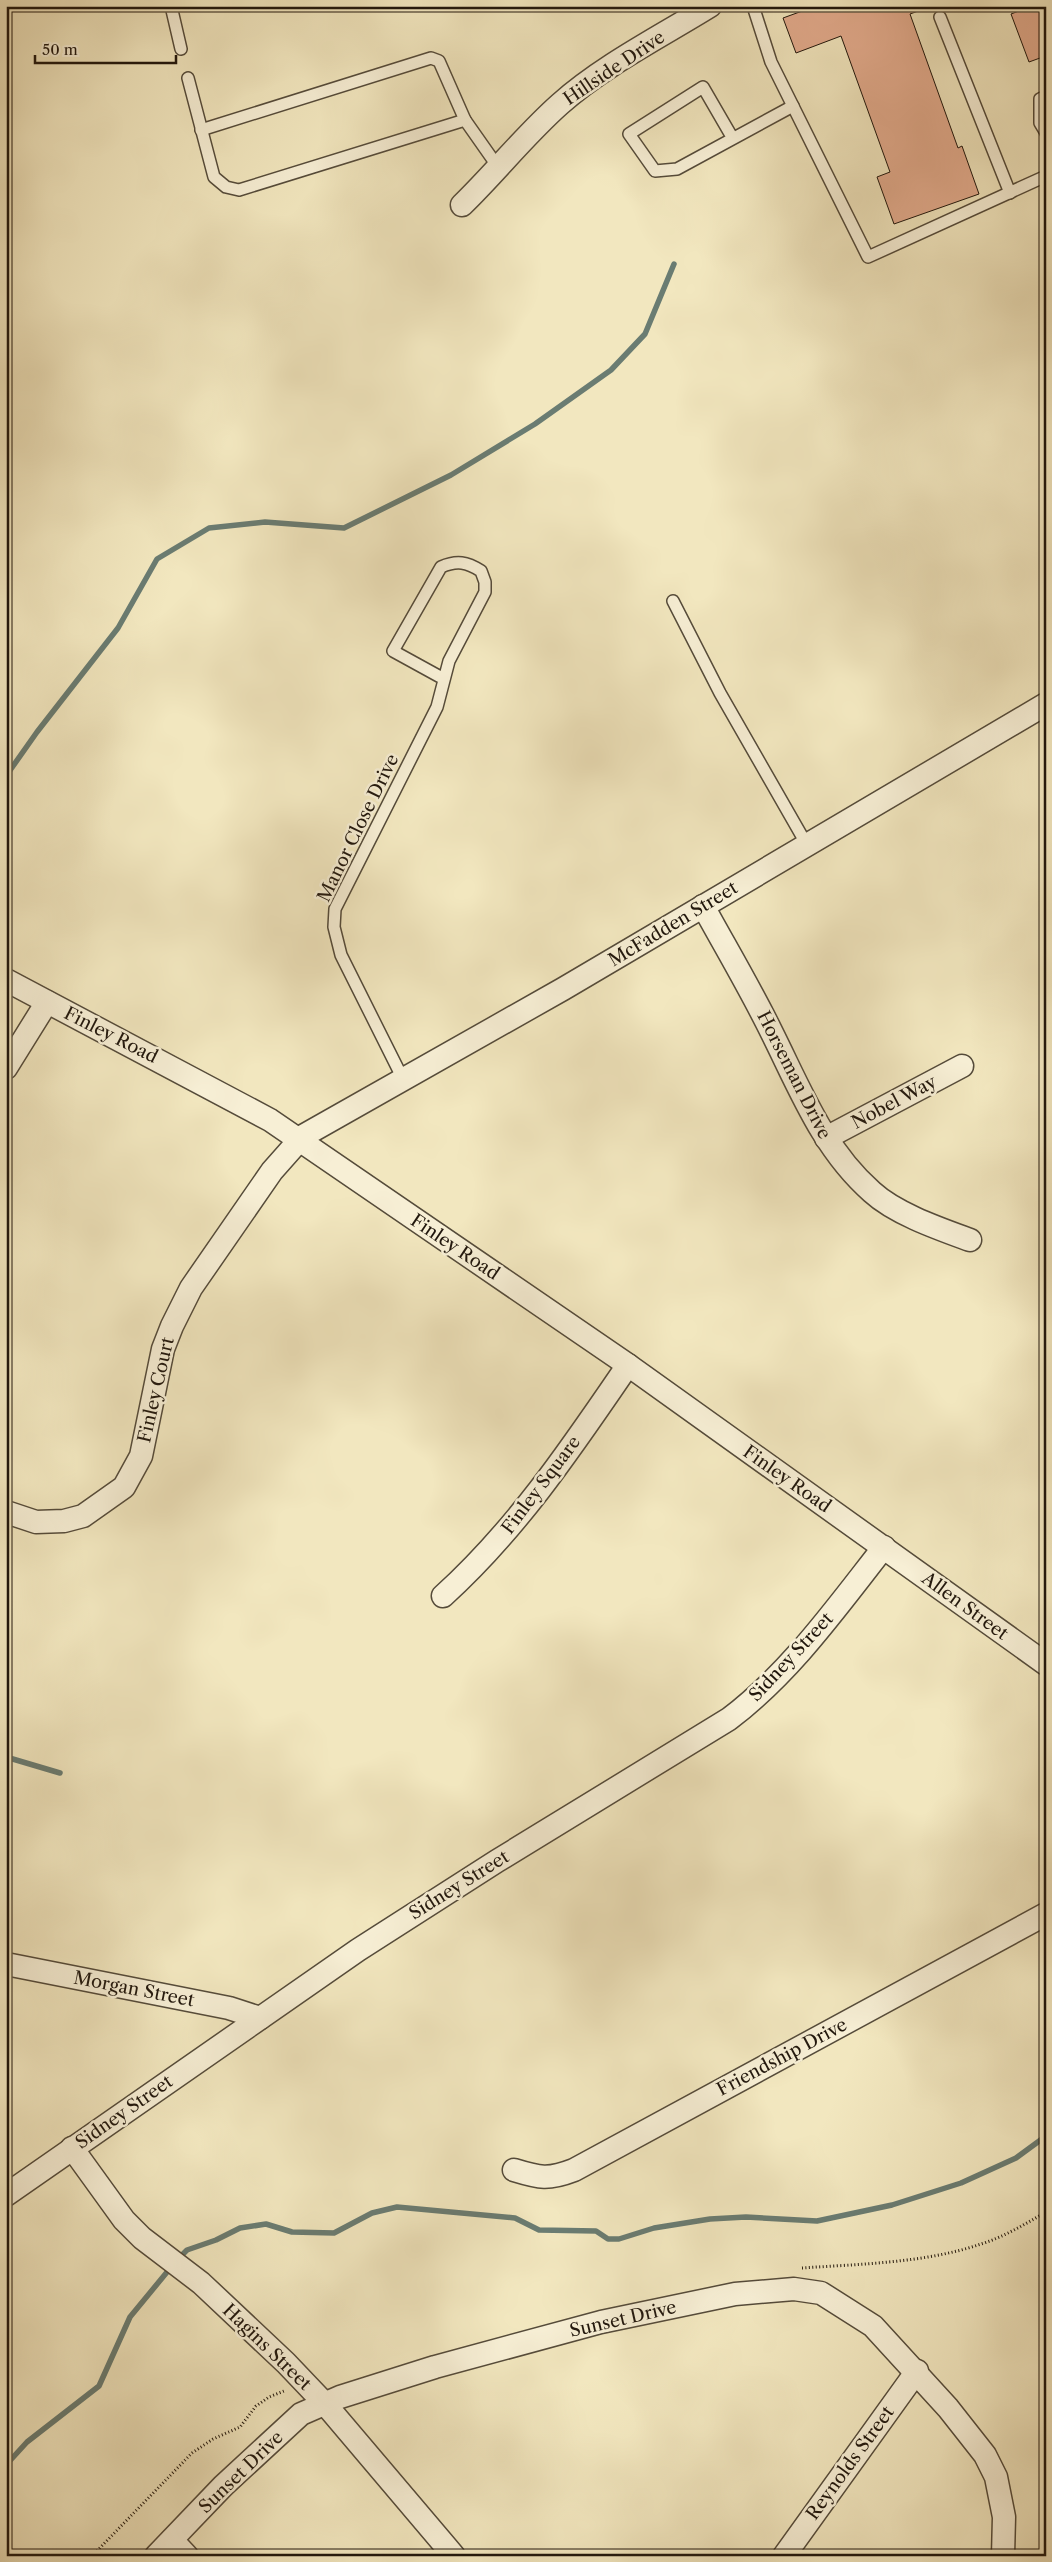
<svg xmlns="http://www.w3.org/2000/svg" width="1052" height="2562" viewBox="0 0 1052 2562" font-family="'Libre Caslon Text',serif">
	<rect width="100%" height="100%" fill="#f2e7bf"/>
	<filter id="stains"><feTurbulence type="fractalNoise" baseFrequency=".004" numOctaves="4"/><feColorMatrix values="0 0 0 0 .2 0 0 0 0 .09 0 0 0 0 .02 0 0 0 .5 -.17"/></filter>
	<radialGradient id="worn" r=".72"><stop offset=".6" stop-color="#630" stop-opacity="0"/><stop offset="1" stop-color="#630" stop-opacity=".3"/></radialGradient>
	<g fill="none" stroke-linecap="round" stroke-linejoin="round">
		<g stroke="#6a7c72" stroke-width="5.5">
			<polyline points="6,776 37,732 118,628 157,559 209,528 265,522 344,528 451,475 535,424 611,370 645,334 674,264"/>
			<polyline points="6,1757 60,1773"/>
			<polyline points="178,2259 187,2250 216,2240 240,2228 266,2224 292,2232 334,2233 372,2213 397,2207 515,2218 539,2230 596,2231 608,2239 619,2239 654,2228 710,2219 746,2217 817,2221 892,2205 961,2183 1016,2158 1046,2136"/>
			<polyline points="6,2465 27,2442 99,2386 130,2317 172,2266"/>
		</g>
	</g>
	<g fill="#e3ac8e" stroke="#21170d">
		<polygon points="816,6 932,6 910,14 958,148 962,146 979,194 894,224 877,177 890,172 841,36 796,53 783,18"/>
		<polygon points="1023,6 1046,6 1046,73 1040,58 1029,62 1011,14 1024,9"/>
	</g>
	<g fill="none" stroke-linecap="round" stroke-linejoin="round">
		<g stroke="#554b3a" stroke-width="14">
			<g id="service">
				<polyline points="171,6 181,49"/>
				<polyline points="753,6 771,62 868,257 1046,176"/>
				<polyline points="940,17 1010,193"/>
				<polyline points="188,78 214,177 226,187 239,190 465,120 498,167"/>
				<polyline points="1046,96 1040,99 1040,123 1046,133"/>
				<polyline points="201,130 431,58 439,61 465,120"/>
				<polyline points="732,137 703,87 629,134 655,171 677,169 793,106"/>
				<polyline points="673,601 720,693 807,845"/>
				<path d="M403 1079 341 955 334 927 335 909 437 707 449 661 485 592V582L481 571C467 562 457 560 441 567L393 651 444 679"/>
			</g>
		</g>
		<g stroke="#554b3a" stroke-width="25">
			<g id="minor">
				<path d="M462 205C496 172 525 135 560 104 604 65 660 37 710 6"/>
				<path d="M703 906C726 948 751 990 772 1033 800 1089 823 1149 872 1192 896 1214 940 1229 970 1240"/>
				<polyline points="6,980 270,1120 628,1365 1046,1664"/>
				<polyline points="6,1068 47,1002"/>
				<polyline points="826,1138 962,1066"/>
				<polyline points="6,1512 36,1522 64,1521 83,1516 124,1487 141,1456 163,1349 172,1326 191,1288 272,1171 303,1136 563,989 1046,704"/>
				<path d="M443 1596C517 1529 572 1447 628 1365"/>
				<polyline points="6,1964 229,2008 260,2018"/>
				<polyline points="72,2148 124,2220 142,2238 201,2283 286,2363 326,2405 454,2556"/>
				<path d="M514 2170C540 2178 548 2180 574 2170L1046 1914"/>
				<path d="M6 2195 358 1950 497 1861 729 1719C791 1672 836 1608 884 1547"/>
				<polyline points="172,2540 187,2556"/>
				<polyline points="156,2556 223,2486 301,2414 340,2397 435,2367 601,2322 735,2294 794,2289 821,2293 873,2326 948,2408 985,2455 996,2477 1004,2517 1003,2556"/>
				<polyline points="784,2556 917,2371"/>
			</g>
		</g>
		<g stroke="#21170d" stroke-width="3" stroke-dasharray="1 2.5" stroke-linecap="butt">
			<path d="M802 2268C860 2264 926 2263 981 2244 1004 2237 1025 2224 1046 2212"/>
			<polyline points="92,2556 192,2453 213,2439 240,2427 256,2406 269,2397 284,2391"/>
		</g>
		<use href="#service" stroke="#f7efd5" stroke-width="11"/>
		<use href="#minor" stroke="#f7efd5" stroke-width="22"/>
	</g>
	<g text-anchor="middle" stroke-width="5" stroke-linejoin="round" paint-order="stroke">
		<g font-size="18" fill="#21170d" stroke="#f7efd5">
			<text transform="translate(614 68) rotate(-34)" y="6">Hillside Drive</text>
			<text transform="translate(358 828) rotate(-64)" y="6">Manor Close Drive</text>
			<text transform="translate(673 924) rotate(-31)" y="6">McFadden Street</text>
			<text transform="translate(111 1035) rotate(27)" y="6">Finley Road</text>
			<text transform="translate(794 1075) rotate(63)" y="6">Horseman Drive</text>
			<text transform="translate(894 1102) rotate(-28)" y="6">Nobel Way</text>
			<text transform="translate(455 1247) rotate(34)" y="6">Finley Road</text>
			<text transform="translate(156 1390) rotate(-77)" y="6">Finley Court</text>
			<text transform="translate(787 1479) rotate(35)" y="6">Finley Road</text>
			<text transform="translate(541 1485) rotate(-53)" y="6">Finley Square</text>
			<text transform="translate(965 1606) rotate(36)" y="6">Allen Street</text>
			<text transform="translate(791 1657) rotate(-47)" y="6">Sidney Street</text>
			<text transform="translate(459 1885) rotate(-32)" y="6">Sidney Street</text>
			<text transform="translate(134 1989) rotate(11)" y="6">Morgan Street</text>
			<text transform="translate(782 2057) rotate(-28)" y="6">Friendship Drive</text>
			<text transform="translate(124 2112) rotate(-35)" y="6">Sidney Street</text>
			<text transform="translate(623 2319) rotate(-13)" y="6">Sunset Drive</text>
			<text transform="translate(267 2347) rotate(44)" y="6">Hagins Street</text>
			<text transform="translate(850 2463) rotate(-54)" y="6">Reynolds Street</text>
			<text transform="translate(241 2472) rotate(-44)" y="6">Sunset Drive</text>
		</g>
	</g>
	<rect width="1052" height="2562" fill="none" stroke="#f2e7bf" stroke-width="25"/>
	<rect x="8" y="8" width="1037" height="2547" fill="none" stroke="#21170d" stroke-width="2.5"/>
	<rect x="12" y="12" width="1027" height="2537" fill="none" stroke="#21170d"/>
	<path d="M35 55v8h141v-8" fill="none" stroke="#21170d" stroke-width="2.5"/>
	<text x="42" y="55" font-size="15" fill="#21170d" stroke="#f7efd5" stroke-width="4" paint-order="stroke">50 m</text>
	<rect width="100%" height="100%" filter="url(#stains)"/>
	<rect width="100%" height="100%" fill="url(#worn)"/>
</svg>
